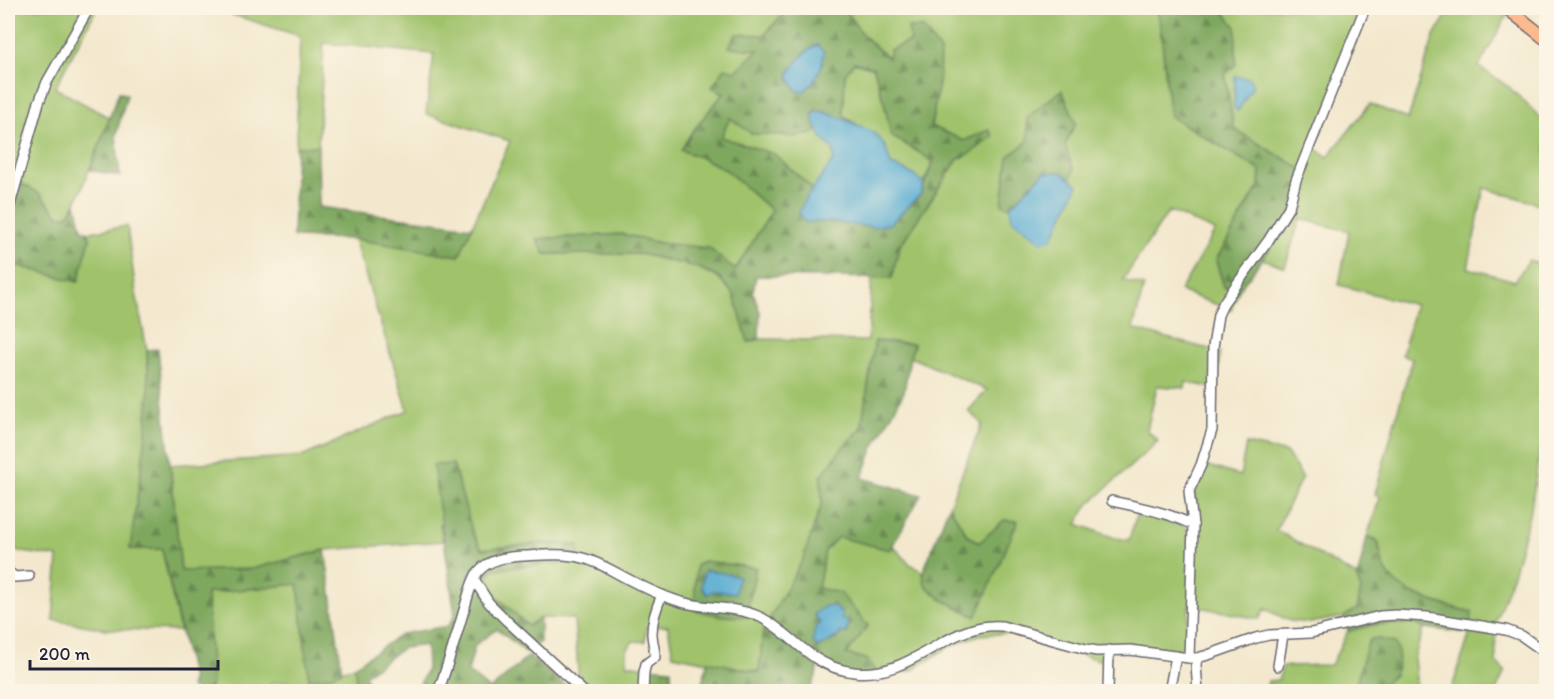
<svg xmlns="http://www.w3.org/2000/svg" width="1554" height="699" viewBox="0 0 1554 699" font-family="Itim,sans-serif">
	<defs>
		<pattern id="forest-firs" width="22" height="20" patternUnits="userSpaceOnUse" patternTransform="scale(1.5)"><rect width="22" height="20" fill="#7fa85f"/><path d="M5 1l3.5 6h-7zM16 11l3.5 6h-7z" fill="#688850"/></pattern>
	</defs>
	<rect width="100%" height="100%" fill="#fcf5e5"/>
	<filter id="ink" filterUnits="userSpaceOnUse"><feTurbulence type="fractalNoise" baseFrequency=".0167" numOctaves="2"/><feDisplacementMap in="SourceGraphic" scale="12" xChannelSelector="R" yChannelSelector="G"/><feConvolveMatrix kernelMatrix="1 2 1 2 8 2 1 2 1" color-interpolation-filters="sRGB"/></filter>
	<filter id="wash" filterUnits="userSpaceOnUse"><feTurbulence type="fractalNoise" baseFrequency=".008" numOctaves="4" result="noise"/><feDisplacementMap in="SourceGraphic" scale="24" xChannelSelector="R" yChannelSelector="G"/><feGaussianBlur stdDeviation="1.35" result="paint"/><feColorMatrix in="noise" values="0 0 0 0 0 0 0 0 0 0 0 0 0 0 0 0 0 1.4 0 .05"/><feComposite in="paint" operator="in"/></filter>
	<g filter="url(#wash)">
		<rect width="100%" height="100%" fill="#f3e8cd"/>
		<g fill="#9fc26b" stroke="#607253" stroke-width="1.5">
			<polygon points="8,8 97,8 55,88 110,118 76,203 68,215 59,216 39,193 12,180 8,175"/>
			<path d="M211 8H789L764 35 758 50 736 72 725 69 712 87 724 93 692 132 681 150 700 157 725 169 772 211 735 270 659 243 623 234 538 239 545 254H641L696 267 719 278 734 295 749 342 760 339 868 341 872 277H892L899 247 958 159C971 155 982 144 992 136L989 130 964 141 931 126 939 82 910 41 890 50 888 58 863 35 844 8H1157C1164 43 1165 80 1170 116L1260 170 1259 186 1216 260 1224 287 1239 290 1231 310 1180 291 1215 231 1169 211 1123 280 1144 286 1133 329 1220 352 1217 389 1186 382 1185 388 1157 386 1147 430 1158 441 1087 506 1077 524 1115 538 1129 540 1138 510 1181 524 1189 530H1199L1194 488 1205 465 1240 476 1246 444 1287 453 1302 477 1276 530 1358 577 1361 590 1357 609 1344 617 1310 623 1290 621 1265 609 1259 619 1189 605 1186 652 1143 647 1105 646 1102 661 1009 633 979 635 950 646 911 671 877 676 868 660 846 654 868 625 818 589 825 550 838 537 890 550 893 546 910 564 923 572 925 585 941 599 1004 520 980 543 967 535 949 506 982 424 968 411 987 390 910 357 914 344 875 341 861 429 844 446 821 476 822 503 803 559 763 631 759 672 673 655 668 626 647 627 645 642 633 641 627 650V664L648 667 641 691H593L579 682 574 619 540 618 528 626 488 588 486 576 494 569 536 565 578 562V545L545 543 482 549 473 534 440 524 443 541 325 550 252 569 181 572 170 465 304 456 408 410 354 239 459 256 510 141 426 114 434 54 324 43 318 146 296 147 300 36Z"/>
			<path d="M1225 8H1368L1315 148 1328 157 1370 104 1408 119 1434 36 1451 8H1511L1479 67 1509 87 1546 123V206L1484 188 1468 268 1515 281 1529 260 1546 268V433L1540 449 1531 508 1514 571 1495 623 1496 662 1505 671 1496 691H1451L1470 633 1471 612C1444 605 1398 596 1385 569 1381 561 1380 550 1378 541L1367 537 1380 497 1375 494 1412 359 1402 355 1415 305 1339 285 1349 231 1300 219 1285 267 1262 259 1292 219 1305 171 1234 129 1225 75Z"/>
			<path d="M854 62 874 68 886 110 891 135 933 161 924 183C914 174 904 169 891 165 882 129 869 135 843 115L845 74Z"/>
			<path d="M730 117C757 129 789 145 818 130L821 137 833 149 834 160 813 189 721 137Z"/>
			<polygon points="127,226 136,293 147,350 149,392 146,435 130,549 162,549 180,631 106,629 53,620 58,557 9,550 8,561 8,263 78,282 90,239 89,232"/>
			<polygon points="298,584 309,679 329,676 354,666 358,691 293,691 289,681 271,683 273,691 205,692 212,684 206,593"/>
			<polygon points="1412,623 1424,628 1414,658 1417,691 1392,691 1381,687 1395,674 1368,643 1354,691 1266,692 1268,681 1278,680 1283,666 1331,665 1348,631 1372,625"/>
		</g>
		<g fill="url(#forest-firs)" stroke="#50654d" stroke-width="1.5" fill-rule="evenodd">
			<path d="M789 8H844L863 35 888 58 890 50 910 41 908 28H923L940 51 939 82 931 126 964 141 989 130 993 136C982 144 971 155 958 159L899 247 892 278 756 276 753 292 760 312 759 339 748 342 734 295 719 277 696 267 641 254H545L537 239 623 234 659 243 709 248 735 270 772 211 725 169 700 157 681 150 692 132 724 93 712 87 725 68 736 71 758 50 729 47 736 34 764 35ZM817 45 796 90C789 71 799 53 817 45ZM854 62 874 68 886 110 891 136 914 149 933 162 921 194 830 222H806V198L813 189 774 154 721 137 730 118 752 134 783 135 793 137 812 134 818 130 814 122 821 111 852 122 843 115 845 74Z"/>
			<path d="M1157 8H1225L1224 12 1236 27V64L1225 75 1234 129 1305 171 1292 219 1239 290 1224 287 1216 260 1259 186 1260 170 1170 116C1165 80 1164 43 1157 8Z"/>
			<polygon points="1062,90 1076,123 1065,145 1074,171 1070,179 1061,173 1044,173 1010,207 1002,204 1008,157 1028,141 1027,117"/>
			<polygon points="119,92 127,95 116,135 120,176 90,170"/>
			<polygon points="318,146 319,207 472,227 459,256 354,239 293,237 296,147"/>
			<path d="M22 184 39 193 59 216 68 215 76 203 82 229 89 232 90 239 78 282 8 263C8 236 10 208 22 184Z"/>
			<path d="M875 341 914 344 910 357 904 392 873 449 862 478 921 495 890 550 838 537 825 550 818 588 840 593 868 626 847 654 868 660 877 676C855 678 838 673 818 665L816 676 810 691 700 692 708 661 759 672 763 631 803 559 822 503 821 476 844 446 861 429ZM814 614 841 617 848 626 847 633 840 632 839 636 818 648 816 628 820 624Z"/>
			<polygon points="158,349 181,571 252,569 325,550 342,671 329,676 309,679 298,584 207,593 212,684 205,691 198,691 190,687 192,680 162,549 130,549 146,435 149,392 147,350"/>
			<polygon points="453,464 473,534 482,549 545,543 579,545 578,562 536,565 494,569 487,576 488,588 528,626 540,618 540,642 526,652 497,629 475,645 468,672 490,690 529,656 572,691 512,692 510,690 507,692 414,691 417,690 427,669 426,645 403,648 365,675 370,691 358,691 354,666 402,634 448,626 455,615 433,465"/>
			<polygon points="949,506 967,535 979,543 1004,520 1018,521 976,617 941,599 925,585 923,572"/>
			<path d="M1367 537 1378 541C1380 550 1381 561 1385 569 1398 596 1445 605 1472 612L1470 633 1424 628 1412 623 1372 625 1348 631 1344 617 1357 609 1361 590 1357 579Z"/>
			<polygon points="704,561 756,568 746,617 723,616 694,610 696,566"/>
			<path d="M1371 639H1379L1395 643C1404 664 1396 673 1382 687L1392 691H1354L1368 643Z"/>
			<polygon points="648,667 671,669 672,691 677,691 641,692"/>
		</g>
		<g fill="#56abd2" stroke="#3c6686" stroke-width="1.5">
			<path d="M817 45 824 51C823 67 817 82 803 92L796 90C794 84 789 81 788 75 795 63 804 51 817 45Z"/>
			<polygon points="1235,76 1249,78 1253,86 1238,111 1234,108"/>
			<path d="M821 111C836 117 871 127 880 139 887 147 888 155 891 165 904 169 914 174 924 183L921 194 890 224 873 227 830 222H806L803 220 799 212 806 198 834 160 833 149 821 137 814 122 813 113Z"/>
			<polygon points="1061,172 1078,185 1052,239 1042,242 1012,219 1010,207 1044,173"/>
			<polygon points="705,570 739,576 735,593 712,591 707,595 701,586"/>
			<path d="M825 606H835L839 612H842L841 617 843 620 848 621 847 633 840 632 839 636 818 648 813 642C813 634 814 629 820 623L814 614Z"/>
		</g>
	</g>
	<g filter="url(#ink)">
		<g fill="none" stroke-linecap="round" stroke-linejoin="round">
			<g stroke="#6b676e" stroke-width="12">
				<g id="minor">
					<polyline points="8,212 39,102 47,82 89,8"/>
					<path d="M1112 501C1140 507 1169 513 1193 525"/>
					<polyline points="8,572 15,577 29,576"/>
					<polyline points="475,581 489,603 507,621 584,692"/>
					<polyline points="1189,658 1193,525 1189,491 1201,465 1212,430 1213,347 1218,315 1224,302 1268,241 1289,207 1296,180 1365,8"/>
					<polyline points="1197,658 1196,665 1198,692"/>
					<polyline points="1278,666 1283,635"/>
					<path d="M438 692C448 665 456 637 464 610 467 600 472 579 478 572 489 558 509 557 524 556 543 555 564 553 583 558 598 562 611 570 624 577 641 586 659 595 678 601 705 610 737 605 762 618 796 636 810 667 854 672 913 679 947 621 1002 626L1086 649 1097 651 1130 650 1189 658H1197L1208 655 1256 638 1269 635 1311 633 1380 616 1396 615 1427 617 1506 630 1522 636 1546 653"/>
					<path d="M643 692 644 672 646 664 655 657C655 649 652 641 652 633 652 620 657 606 662 595"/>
					<polyline points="1108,692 1109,650"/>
					<polyline points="1169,692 1176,656"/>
				</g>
			</g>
			<g stroke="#6b676e" stroke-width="15">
				<polyline id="major" points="1507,8 1546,39"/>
			</g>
			<use href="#minor" stroke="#fff" stroke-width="9"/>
			<use href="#major" stroke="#fcba8e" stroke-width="12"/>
		</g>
	</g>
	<rect width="1554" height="699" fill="none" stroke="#fcf5e5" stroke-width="30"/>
	<path d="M30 660v9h188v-9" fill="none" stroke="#22223b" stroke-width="3"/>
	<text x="39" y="660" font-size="18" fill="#22223b" stroke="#fcf5e5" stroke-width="4.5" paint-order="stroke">200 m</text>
</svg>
